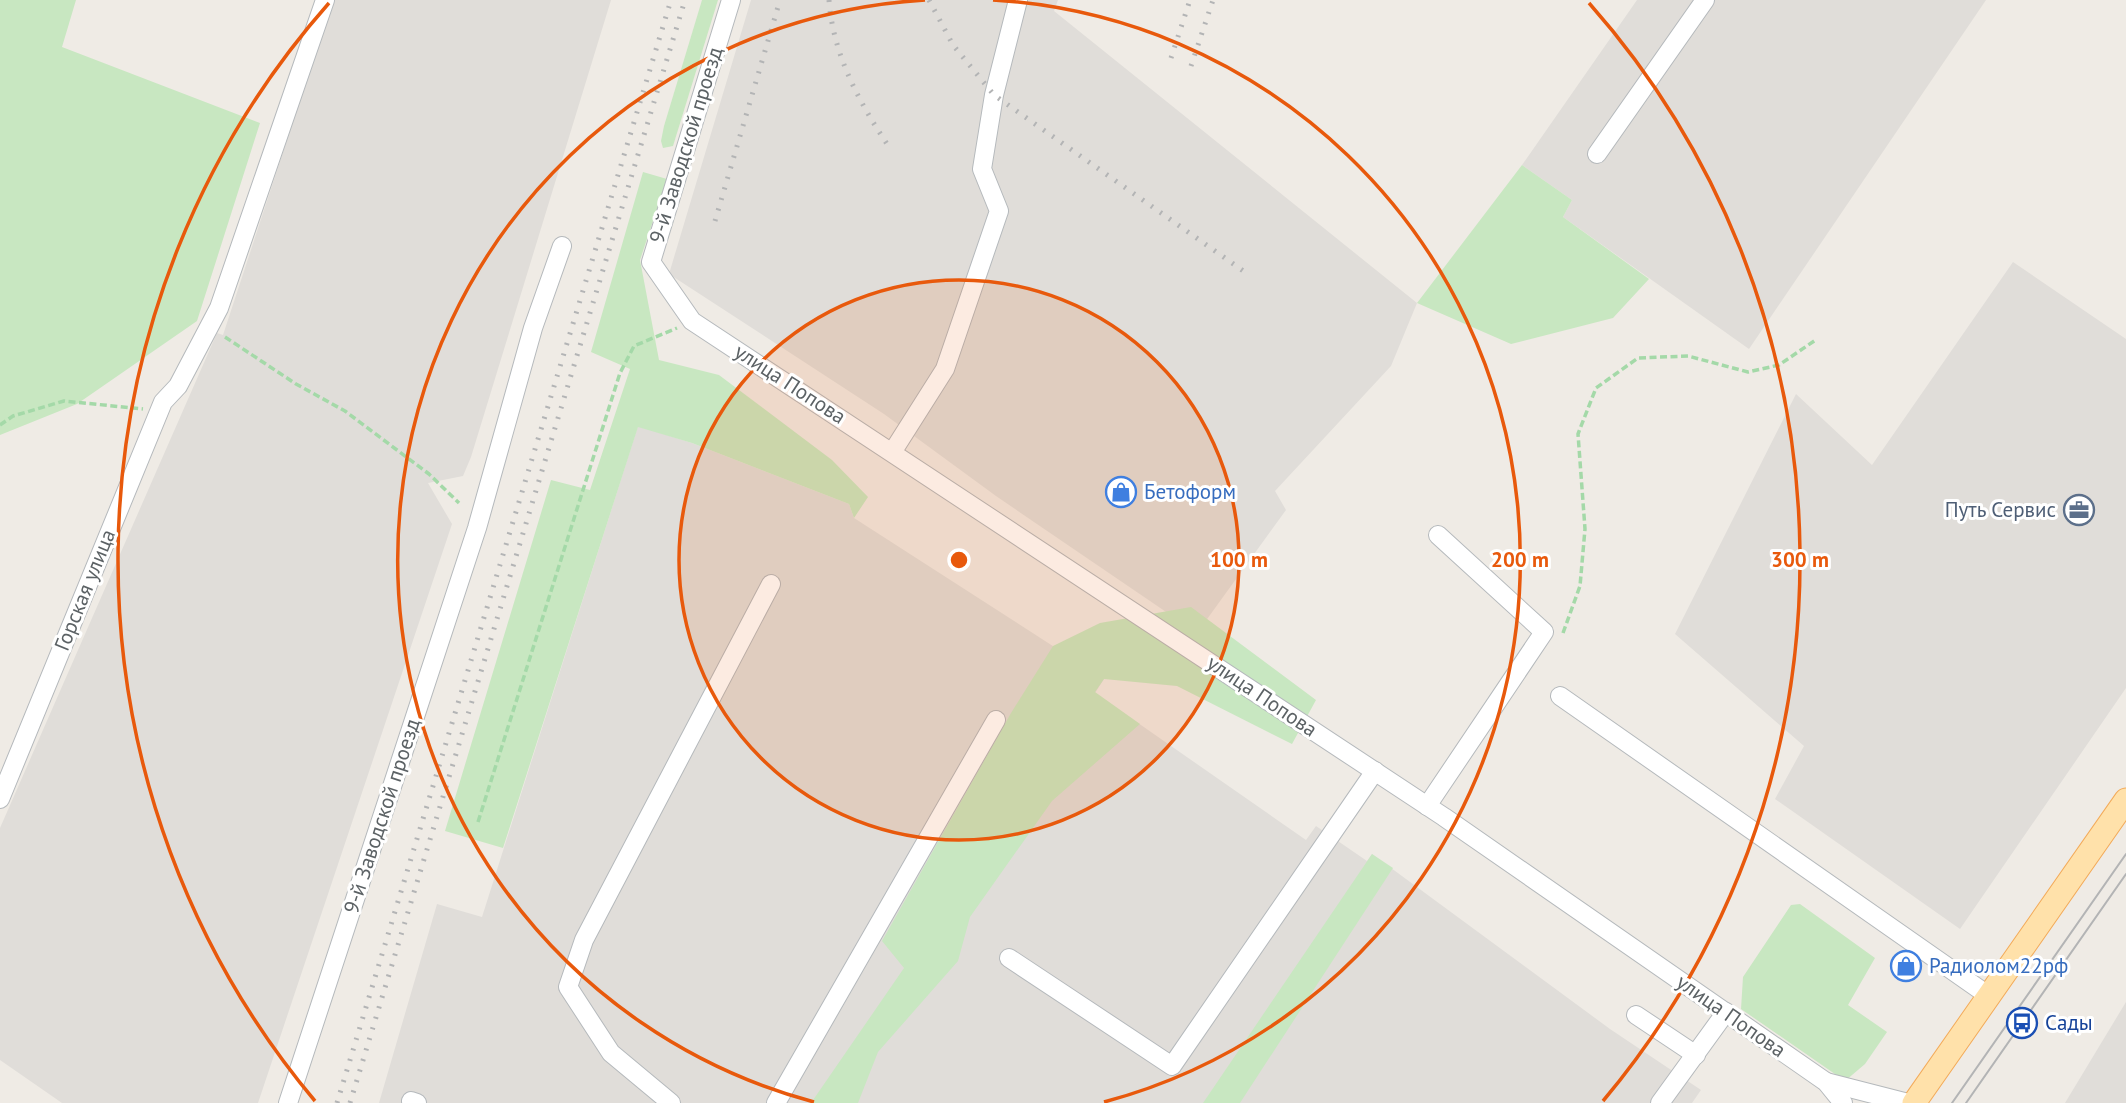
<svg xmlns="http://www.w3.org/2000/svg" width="2126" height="1103" viewBox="0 0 2126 1103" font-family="'PT Sans',sans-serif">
	<rect width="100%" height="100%" fill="#efebe5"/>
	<g fill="#e0ddd9">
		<polygon points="333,0 611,0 471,457 463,476 428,483 452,524 258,1103 62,1103 0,1060 0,828 217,333 223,335"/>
		<polygon points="751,0 1058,0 1054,11 1417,303 1391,366 1275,491 1286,510 1197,633 996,496 884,414 669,274"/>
		<polygon points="1637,0 1986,0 1749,349 1563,217 1572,200 1522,165"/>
		<polygon points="2013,262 2126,339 2126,688 1960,929 1775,799 1804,746 1675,634 1796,394 1872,465"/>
		<polygon points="638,426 692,443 849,504 854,518 1104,679 1095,693 1306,840 1316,826 1367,861 1372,854 1610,1029 1701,1090 1692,1103 379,1103 437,904 482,917"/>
		<polygon points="2126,1002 2126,1103 2065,1103"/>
	</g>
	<g fill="#c8e7c1">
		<polygon points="0,0 76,0 62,47 260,123 197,321 77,404 0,435"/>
		<polygon points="702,0 718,0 673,146 663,148 661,141 664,126"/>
		<polygon points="1522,165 1572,200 1563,217 1649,279 1613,318 1511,344 1417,303"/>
		<polygon points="643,172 667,179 640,260 659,360 719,375 832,460 868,497 854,518 849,504 692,443 638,427 503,848 445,831 551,480 590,490 630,369 591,352"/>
		<polygon points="1191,607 1316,700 1292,744 1177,686 1104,679 1095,692 1140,724 1052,801 970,917 958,961 878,1052 858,1103 811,1103 904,968 882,941 1011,713 1053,646 1100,623"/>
		<polygon points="1372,854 1393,868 1240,1103 1203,1103"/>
		<polygon points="1800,904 1875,958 1848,1005 1887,1032 1865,1064 1845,1081 1741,1009 1743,977 1791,905"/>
	</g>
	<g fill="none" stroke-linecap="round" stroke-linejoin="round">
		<g stroke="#b5b9bc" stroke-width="20">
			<g id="minor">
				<polyline points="731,0 651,262 692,321 1444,817 1826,1082 1843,1103"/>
				<polyline points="1597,154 1705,0"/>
				<polyline points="893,451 945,369 999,211 982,169 994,95 1018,0"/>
				<polyline points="1560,696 1989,996"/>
				<polyline points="0,799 163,402 178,386 219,308 325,0"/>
				<polyline points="1427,806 1544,632 1438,535"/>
				<polyline points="1009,958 1172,1066 1375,771"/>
				<polyline points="1636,1015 1696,1055"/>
				<polyline points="1826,1082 1908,1103"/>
				<polyline points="411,1101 417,1103"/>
				<polyline points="288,1103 477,528 533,328 562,246"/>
				<polyline points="671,1103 611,1053 568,987 584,940 771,584"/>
				<polyline points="776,1103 996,720"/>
				<polyline points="1660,1103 1726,1012"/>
			</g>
		</g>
		<g stroke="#f3ab5a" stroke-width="25">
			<polyline id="major" points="1914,1103 2126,800"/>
		</g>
		<g stroke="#a4d9a8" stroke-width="3.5" stroke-dasharray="7 3.5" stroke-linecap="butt">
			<polyline points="225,337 296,384 345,411 429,474 459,503"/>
			<polyline points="0,425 13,416 64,401 143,409"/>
			<polyline points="1563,633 1580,586 1585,529 1578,434 1596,388 1638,358 1688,356 1748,372 1779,365 1817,339"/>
			<polyline points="478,822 620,373 634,346 677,328"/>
		</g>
		<use href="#minor" stroke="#fff" stroke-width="18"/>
		<use href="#major" stroke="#ffe1aa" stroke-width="23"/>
		<g stroke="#b3b4b5" stroke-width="2">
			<polyline points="1952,1103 2126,854"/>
			<polyline points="1966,1103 2126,874"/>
		</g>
		<g stroke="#b3b4b5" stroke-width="5" stroke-dasharray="2 9" stroke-linecap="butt">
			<path d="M829 0C833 55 859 102 889 147"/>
			<polyline points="929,0 953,45 994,95 1249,275"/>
			<polyline points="1171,58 1190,0"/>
			<polyline points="1191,66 1213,0"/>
			<polyline points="715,221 780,0"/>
			<polyline points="337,1103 671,0"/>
			<polyline points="350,1103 685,0"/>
		</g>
	</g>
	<circle cx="959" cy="560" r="280" fill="#e8590c" fill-opacity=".12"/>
	<g fill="none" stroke="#e8590c" stroke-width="3.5">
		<circle cx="959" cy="560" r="280"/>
		<path d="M814 1102A561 561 0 0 1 925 0M993 0A561 561 0 0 1 1104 1102"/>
		<path d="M315 1101A841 841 0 0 1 329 3M1589 3A841 841 0 0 1 1603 1101"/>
	</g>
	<defs>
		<g id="shop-ring" transform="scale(1.575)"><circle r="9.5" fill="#fff" stroke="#3f7fe0" stroke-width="1.5"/><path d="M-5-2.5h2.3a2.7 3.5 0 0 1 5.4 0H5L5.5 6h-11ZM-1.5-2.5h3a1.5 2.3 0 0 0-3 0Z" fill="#3f7fe0"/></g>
		<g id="office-ring" transform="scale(1.575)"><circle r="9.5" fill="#fff" stroke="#5c6f8a" stroke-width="1.5"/><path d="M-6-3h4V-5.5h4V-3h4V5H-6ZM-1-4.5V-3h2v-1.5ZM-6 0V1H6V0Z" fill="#5c6f8a"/></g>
		<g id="bus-ring" transform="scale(1.575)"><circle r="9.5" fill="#fff" stroke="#1a4fb4" stroke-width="1.5"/><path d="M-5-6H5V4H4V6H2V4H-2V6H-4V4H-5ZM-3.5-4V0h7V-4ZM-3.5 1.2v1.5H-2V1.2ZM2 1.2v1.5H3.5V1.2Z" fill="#1a4fb4"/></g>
	</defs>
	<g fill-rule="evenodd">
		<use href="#shop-ring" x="1121" y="492"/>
		<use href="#office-ring" x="2079" y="510"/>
		<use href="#shop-ring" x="1906" y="966"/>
		<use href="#bus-ring" x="2022" y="1023"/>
	</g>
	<g text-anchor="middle" stroke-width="6" stroke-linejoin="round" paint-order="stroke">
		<g font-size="21" fill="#5c6265" stroke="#fff">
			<text transform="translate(686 145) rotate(-73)" y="7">9-й Заводской проезд</text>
			<text transform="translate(790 384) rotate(33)" y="7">улица Попова</text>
			<text transform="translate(85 590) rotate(-68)" y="7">Горская улица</text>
			<text transform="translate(1262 696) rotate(34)" y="7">улица Попова</text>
			<text transform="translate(382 816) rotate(-72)" y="7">9-й Заводской проезд</text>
			<text transform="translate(1731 1016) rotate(35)" y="7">улица Попова</text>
		</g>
		<g font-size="21" fill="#366cbe" stroke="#fff" text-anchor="start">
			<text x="1144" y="499">Бетоформ</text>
			<text x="1929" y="973">Радиолом22рф</text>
		</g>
		<g font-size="21" fill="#4e5e75" stroke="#fff" text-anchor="end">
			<text x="2056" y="517">Путь Сервис</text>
		</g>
		<g font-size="21" fill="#164399" stroke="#fff" text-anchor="start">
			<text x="2045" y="1030">Сады</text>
		</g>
	</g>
	<circle cx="959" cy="560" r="10" fill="#e8590c" stroke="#fff" stroke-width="3.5"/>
	<g font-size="21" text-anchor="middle" font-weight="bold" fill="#e8590c" stroke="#fff" stroke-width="6" stroke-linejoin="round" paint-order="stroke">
		<text x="1239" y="567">100 m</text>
		<text x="1520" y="567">200 m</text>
		<text x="1800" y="567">300 m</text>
	</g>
</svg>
